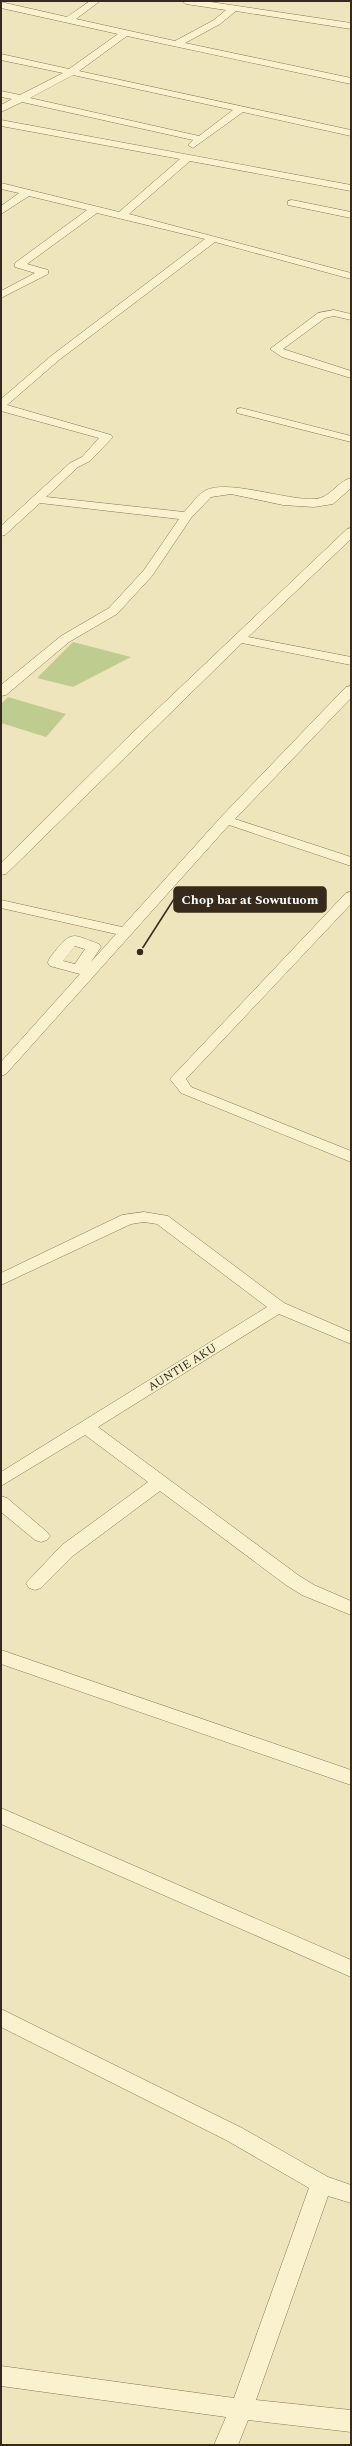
<svg xmlns="http://www.w3.org/2000/svg" width="352" height="2446" viewBox="0 0 352 2446" font-family="Spectral,serif">
	<rect width="100%" height="100%" fill="#efe5bc"/>
	<g fill="#bfcc90">
		<polygon points="73,642 131,657 73,687 37,678"/>
		<polygon points="8,697 66,714 46,737 1,723 1,704"/>
	</g>
	<g fill="none" stroke-linecap="round" stroke-linejoin="round">
		<g stroke="#867555" stroke-width="1">
			<g id="minor">
				<path d="M90 1H100L76 19 175 41 214 20 226 10 186 4 182 1H204L351 23V29L236 11 220 24 185 43 351 78V84L127 36 79 71 351 130V136L243 112 193 148 188 145 193 140 22 102 1 112V105L12 99 1 97V91L20 95 63 73 1 60V54L69 69 118 34 1 8V2L67 17ZM73 75 233 110 199 136 30 98Z"/>
				<path d="M1 120 351 185V191L190 161 129 214 351 273V279L215 242 59 360 7 405 111 435 113 437 90 461 78 467 46 497 184 512C190 506 196 497 203 492 223 477 287 501 315 499 331 498 336 482 351 478V488L333 504 314 507 283 505 231 494 211 497 191 518 152 576 117 614 69 642 6 695 1 696V685L61 636 109 608 144 570 179 519 40 503 5 535 1 536V526L70 463 82 457 99 438 1 411V399L51 356 205 239 97 213 27 264 48 270V274L1 298V291L35 273 15 267V263L87 210 29 196 1 214V206L19 193 1 189V183L119 212 180 159 1 126Z"/>
				<polygon points="292,200 351,212 351,218 288,205 288,201"/>
				<polygon points="334,310 351,314 351,320 334,316 325,318 283,349 351,371 351,378 282,357 270,349 318,313"/>
				<polygon points="241,408 351,436 351,442 237,413 237,409"/>
				<polygon points="351,528 351,539 248,637 351,657 351,665 242,643 6,874 1,875 1,863 127,738 347,529"/>
				<path d="M351 686V698L235 819 351 857V866L229 825 6 1074 1 1076V1062L80 974 50 966 48 963C48 959 53 954 56 950 73 929 75 936 99 944L101 947 91 962 116 934 1 908V900L122 927 221 817 346 687ZM75 946 85 949 75 964 63 961Z"/>
				<polygon points="351,892 351,904 186,1079 191,1087 351,1151 351,1162 181,1093 170,1079 346,893"/>
				<polygon points="144,1212 168,1216 284,1303 351,1332 351,1344 279,1314 98,1427 298,1575 314,1585 351,1601 351,1615 302,1595 286,1585 160,1491 74,1555 41,1588 35,1590 29,1588 26,1583 62,1545 148,1482 85,1435 1,1486 1,1472 267,1307 157,1224 144,1222 131,1224 1,1285 1,1273 122,1215"/>
				<polygon points="1,1496 7,1498 47,1532 50,1536 47,1540 41,1542 35,1540 1,1512"/>
				<polygon points="1,1650 351,1770 351,1785 1,1664"/>
				<polygon points="1,1808 351,1960 351,1977 1,1824"/>
				<polygon points="1,2009 242,2128 328,2177 351,2185 351,2203 328,2196 256,2400 351,2410 351,2432 248,2420 238,2445 214,2445 226,2417 1,2386 1,2366 234,2398 309,2188 226,2140 1,2027"/>
			</g>
		</g>
		<use href="#minor" fill="#faf2cf" fill-rule="evenodd"/>
	</g>
	<g text-anchor="middle" stroke-width="4" stroke-linejoin="round" paint-order="stroke">
		<g font-size="12" fill="#352a1b" stroke="#f6efcc">
			<text transform="translate(182 1367) rotate(-32)" y="4">AUNTIE AKU</text>
		</g>
	</g>
	<path fill="none" stroke="#352a1b" stroke-width="1.5" d="M140 952L174 899"/>
	<circle fill="#352a1b" stroke="#f6efcc" stroke-width="1.5" cx="140" cy="952" r="4"/>
	<rect fill="#352a1b" stroke="#352a1b" stroke-width="1.5" x="174" y="887" width="152" height="25" rx="4"/>
	<g font-size="13" text-anchor="middle" font-weight="bold" fill="#fff">
		<text x="250" y="904">Chop bar at Sowutuom</text>
	</g>
	<rect width="352" height="2446" fill="none" stroke="#352a1b" stroke-width="4"/>
</svg>
